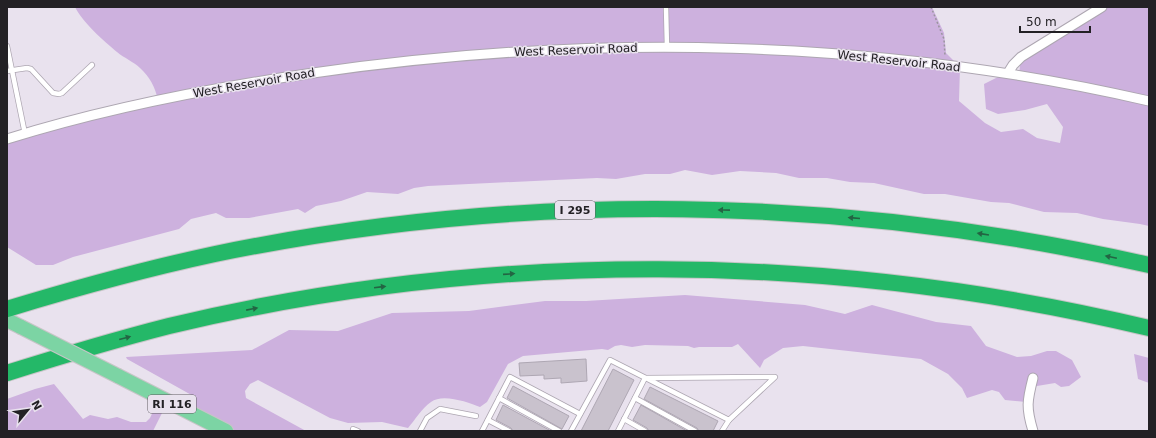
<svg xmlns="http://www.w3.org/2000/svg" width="1156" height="438" viewBox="0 0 1156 438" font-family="'DejaVu Sans',sans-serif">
	<rect width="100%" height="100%" fill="#e9e2ee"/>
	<g fill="#cdb1de">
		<path d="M75 7H932L944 33 946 53 960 67 959 101 985 123 1001 132 1023 129 1037 138 1060 143 1063 127 1047 104 1025 110 998 114 986 109 984 84 1002 75 1019 74 1021 58 1092 13V7H1149V226L1140 224 1103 219 1077 213 1044 212 1009 203 991 202 945 194H924L874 183 850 182 827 178H799L776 173 740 171 712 175 685 170 670 174H645L616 179 597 178 428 186 414 188 398 194 367 192 341 201 316 206 305 213 298 209 249 218H226L216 213 191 219 179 229 73 257 53 265H36L7 247V140L158 100C155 87 150 77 140 68 134 62 124 58 117 52 103 40 83 23 75 7Z"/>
		<path d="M685 295 805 305 845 314 872 305 936 322 971 326 986 346 1017 357 1031 356 1047 351H1056L1072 360 1081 377 1069 386 1061 387 1055 383 1031 387 1026 402 1005 400 999 392 992 390 967 398 962 388 948 374 921 359 803 346 783 348 764 360 760 368 738 344 732 347H699L694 348 688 346 645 345 632 347 621 345 615 346 608 350 602 349 523 356 508 364 487 402 480 407C468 402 442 393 431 402 422 408 415 420 408 428L382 422 348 423 330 418 258 380 250 384 245 391 246 398 306 431H223L187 412 195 397 127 359 126 357 252 350 289 330 338 331 392 313 469 311 545 301H586Z"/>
		<polygon points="1134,354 1149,358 1149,383 1138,379"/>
		<polygon points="54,384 83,419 90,415 108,419 117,417 131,422 146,422 150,418 159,399 167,403 153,431 7,431 7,399 35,389"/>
	</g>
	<g fill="#c9c2cd" stroke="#aea7b3">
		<polygon points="586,359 587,381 561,383 561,378 544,379 544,375 520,376 519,363"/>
		<polygon points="613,369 634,380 608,431 581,431"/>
		<polygon points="513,386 569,416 562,429 507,398"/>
		<polygon points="650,387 718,421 713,431 699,431 697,428 644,399"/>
		<polygon points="503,405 551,431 513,431 511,428 496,420"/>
		<polygon points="641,405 687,431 649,431 647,428 633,420"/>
	</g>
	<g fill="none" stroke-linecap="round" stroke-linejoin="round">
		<g stroke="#ada6b1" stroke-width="6">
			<g id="lane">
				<polyline points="666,7 667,48"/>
				<polyline points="7,46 25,134"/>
				<polyline points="7,71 27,68 31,69 53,93 59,94 62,93 92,65"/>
				<polyline points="499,398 559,431"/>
				<polyline points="635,398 695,431"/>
				<polyline points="624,419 645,431"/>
				<polyline points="488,420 509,431"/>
				<polyline points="353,429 358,431"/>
				<polyline points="420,431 427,418 440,409 476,416"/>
				<polyline points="482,431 510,377 580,414"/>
				<polyline points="571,431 610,360 729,420 775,377 645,378"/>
				<polyline points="618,431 645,378"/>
				<polyline points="722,431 729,420"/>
			</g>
		</g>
		<g stroke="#ada6b1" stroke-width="11">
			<g id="street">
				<polyline points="1008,73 1013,65 1021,57 1102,7"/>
				<path d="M7 139C106 108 210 88 313 73 590 33 876 38 1149 101"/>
				<path d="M1033 378C1027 401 1026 408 1033 431"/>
			</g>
		</g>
		<g stroke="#c6c5c6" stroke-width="16">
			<g id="primary">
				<polyline points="7,320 21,327"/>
				<polyline points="118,376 226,431"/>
			</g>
		</g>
		<g stroke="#c6c5c6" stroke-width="18">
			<g id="highway">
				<path d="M7 309C76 288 145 269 215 254 525 190 841 195 1149 265"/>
				<path d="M7 373C61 356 114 340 169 326 490 249 828 251 1149 328"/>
			</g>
		</g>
		<polyline stroke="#9a959e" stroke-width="1.5" stroke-dasharray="2 2" stroke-linecap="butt" points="931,7 944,39 945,56"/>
		<use href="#lane" stroke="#fff" stroke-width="4.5"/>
		<use href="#street" stroke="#fff" stroke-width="9"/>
		<use href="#primary" stroke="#7cd4a4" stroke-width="14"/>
		<use href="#highway" stroke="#24b868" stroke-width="16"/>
		<g stroke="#c6c5c6" stroke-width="16" stroke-linecap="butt">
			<polyline id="primary-bridge" points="21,327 118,376"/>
		</g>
		<use href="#primary-bridge" stroke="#7cd4a4" stroke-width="14"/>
	</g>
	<defs><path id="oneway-solid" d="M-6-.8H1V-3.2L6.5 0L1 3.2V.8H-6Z"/></defs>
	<g fill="#236543">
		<use href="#oneway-solid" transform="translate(724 210) rotate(-179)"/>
		<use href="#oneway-solid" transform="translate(854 218) rotate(-175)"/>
		<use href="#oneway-solid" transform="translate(983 234) rotate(-171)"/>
		<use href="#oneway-solid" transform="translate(1111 257) rotate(-168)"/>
		<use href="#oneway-solid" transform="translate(509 274) rotate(-4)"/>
		<use href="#oneway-solid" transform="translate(380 287) rotate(-7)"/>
		<use href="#oneway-solid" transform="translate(252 309) rotate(-11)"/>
		<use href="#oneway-solid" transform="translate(125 338) rotate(-15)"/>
	</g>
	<g text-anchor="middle" stroke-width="3" stroke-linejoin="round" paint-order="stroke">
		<g fill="#e9e2ee" stroke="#5e5b61" stroke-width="1">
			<rect x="555" y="201" width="40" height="18" rx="3"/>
			<rect x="148" y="395" width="48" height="18" rx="3"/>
		</g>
		<g font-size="11" font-weight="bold" fill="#232125">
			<text x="575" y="214">I 295</text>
			<text x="172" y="408">RI 116</text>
		</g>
		<g font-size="12" fill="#232125" stroke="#e9e2ee">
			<text transform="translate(576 50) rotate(-2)" y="4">West Reservoir Road</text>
			<text transform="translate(899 61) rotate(6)" y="4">West Reservoir Road</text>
			<text transform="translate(254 83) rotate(-10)" y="4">West Reservoir Road</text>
		</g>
	</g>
	<rect width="1156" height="438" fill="none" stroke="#232125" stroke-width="16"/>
	<g transform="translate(28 410) rotate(61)" stroke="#e9e2ee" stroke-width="3" paint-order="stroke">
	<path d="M0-3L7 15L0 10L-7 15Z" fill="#232125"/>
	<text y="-6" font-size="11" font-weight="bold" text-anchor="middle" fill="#232125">N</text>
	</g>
	<path d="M1020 26v6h70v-6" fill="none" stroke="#232125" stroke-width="2"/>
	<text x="1026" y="26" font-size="12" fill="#232125" stroke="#e9e2ee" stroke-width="3" paint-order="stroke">50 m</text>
</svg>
